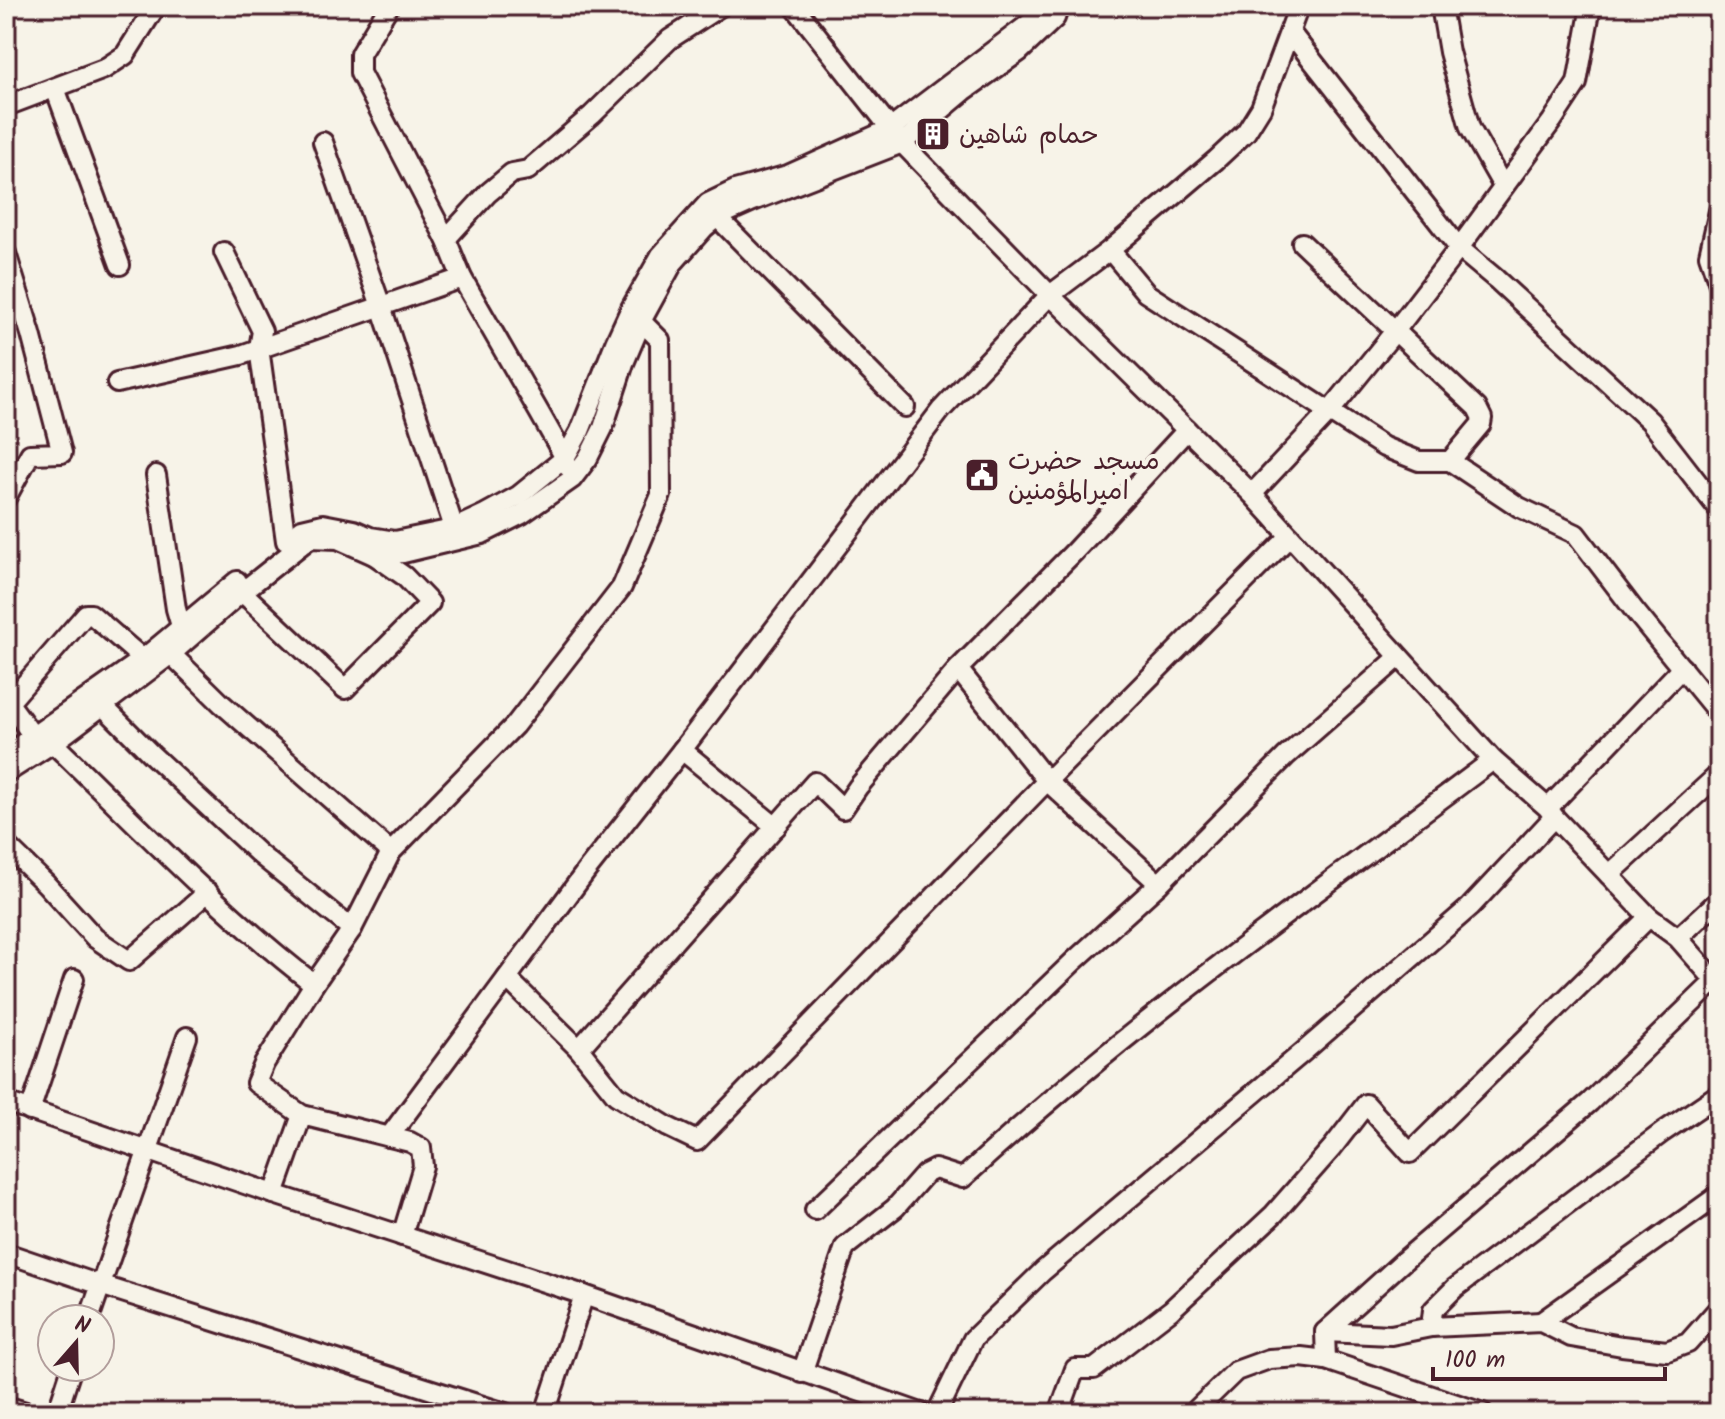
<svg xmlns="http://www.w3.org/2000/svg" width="1725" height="1419" viewBox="0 0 1725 1419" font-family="Kalam,'Playpen Sans Arabic',sans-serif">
	<rect width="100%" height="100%" fill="#f7f3e8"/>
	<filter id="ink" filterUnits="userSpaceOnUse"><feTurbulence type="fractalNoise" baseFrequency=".0125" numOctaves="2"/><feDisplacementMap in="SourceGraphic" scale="16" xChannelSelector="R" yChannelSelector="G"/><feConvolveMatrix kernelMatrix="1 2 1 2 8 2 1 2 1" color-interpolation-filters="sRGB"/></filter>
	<g filter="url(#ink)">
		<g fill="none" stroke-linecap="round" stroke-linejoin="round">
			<g stroke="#4a1f2b" stroke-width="24">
				<g id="minor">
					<polyline points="389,6 360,54 360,73 446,239 462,278 539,412 565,458 568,467"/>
					<polyline points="794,6 902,143 1050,295 1252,494 1493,760 1548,808 1554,817 1649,917 1678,938 1719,985"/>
					<polyline points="1441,6 1449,52 1470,128 1503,186"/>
					<polyline points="1290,32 1459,248 1496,279 1650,421 1719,510"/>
					<polyline points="55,88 120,265"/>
					<polyline points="6,106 104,69 125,55 156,6"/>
					<polyline points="323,142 381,306 457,537"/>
					<polyline points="712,209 717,217 905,407"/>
					<polyline points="1719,211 1709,255 1719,284"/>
					<polyline points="446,239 488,193 512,173 528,170 592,115 670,39 721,6"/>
					<polyline points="1302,243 1477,408 1482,418 1481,424 1450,461"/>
					<polyline points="1110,250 1146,293 1384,447 1419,461 1450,461 1519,507 1576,534 1634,610 1719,714"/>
					<polyline points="224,252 262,331 259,348 286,541"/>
					<polyline points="6,253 31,334 62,453 30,454 6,498"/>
					<polyline points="117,383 241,355 462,278"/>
					<polyline points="156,475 176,609 183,633"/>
					<polyline points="1252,494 1330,411 1395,331 1459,248 1552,121 1577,83 1591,6"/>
					<polyline points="294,535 302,529 323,524 354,530 370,537 395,541 453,529 485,514 518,496 565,458 580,431 615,343 631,308 661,255 708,203 735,190 788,175 890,129 1030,23 1044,6"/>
					<polyline points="242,592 345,689 430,603 404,576 374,555 372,550"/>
					<polyline points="171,654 222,704 391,852"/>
					<polyline points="958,669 1047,781 1159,884"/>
					<polyline points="9,703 33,736"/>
					<polyline points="102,705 152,755 259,854 352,929"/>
					<polyline points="6,706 86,614 91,614 143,659"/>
					<path d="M53 743C138 825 220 912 314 984"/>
					<polyline points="682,750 776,827"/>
					<polyline points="6,755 143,659 237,581"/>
					<polyline points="6,773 53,743 171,654 242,592 310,538 338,539 374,555 403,553 482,534 522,514 572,479 588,458 603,428 624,363 644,316 673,263 704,228 717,217 753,201 902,143 964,91 1019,52 1055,18 1059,6"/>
					<polyline points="1548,808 1682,668"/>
					<polyline points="6,845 46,884 95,938 129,961 208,892"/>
					<polyline points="1609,875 1719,774"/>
					<polyline points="1678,938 1719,900"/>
					<polyline points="507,978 579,1049 616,1095 668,1127 697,1141 1047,781 1290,536"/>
					<polyline points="579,1049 815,782 843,809 858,787 958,669 1074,552 1187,430"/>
					<polyline points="6,1102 274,1194 584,1295 921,1413"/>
					<polyline points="30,1111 74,979"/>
					<polyline points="389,1137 587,870 682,750 941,410 1050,295 1110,250 1216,160 1246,132 1261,108 1299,6"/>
					<polyline points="274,1194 302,1115"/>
					<polyline points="815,1210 1074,961 1159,884 1286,756 1399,657"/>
					<polyline points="402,1236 423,1166 421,1148 410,1142 302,1115 256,1083 264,1064 314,984 352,929 391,852 515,725 622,587 661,495 660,340 642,322"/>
					<polyline points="6,1253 100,1285 505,1413"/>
					<polyline points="89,1319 187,1037"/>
					<polyline points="1541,1322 1719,1195"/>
					<polyline points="1431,1327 1433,1310 1455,1288 1663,1132 1719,1094"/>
					<polyline points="1325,1332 1391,1335 1431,1327 1541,1322 1571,1337 1622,1346 1667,1351 1688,1343 1719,1308"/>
					<polyline points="1326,1360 1325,1332 1408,1257 1590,1102 1715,981"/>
					<path d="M802 1373 845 1247 895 1208 925 1174 935 1169 963 1178C1128 1025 1314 895 1493 760"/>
					<polyline points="6,1406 29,1413"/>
					<polyline points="57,1413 72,1367"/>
					<polyline points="545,1413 584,1295"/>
					<polyline points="937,1413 973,1339 1043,1271 1302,1053 1470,907 1554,817"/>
					<polyline points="1059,1413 1075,1369 1094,1369 1171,1310 1274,1214 1332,1148 1366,1104 1410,1153 1649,917"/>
					<polyline points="1196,1413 1197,1409 1236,1371 1269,1359 1301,1357 1326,1360 1483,1413"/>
				</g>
			</g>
			<use href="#minor" stroke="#f7f3e8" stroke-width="18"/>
		</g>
	</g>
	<defs>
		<g id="building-square" transform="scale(1.8)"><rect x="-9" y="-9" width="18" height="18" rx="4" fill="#4a1f2b" stroke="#f7f3e8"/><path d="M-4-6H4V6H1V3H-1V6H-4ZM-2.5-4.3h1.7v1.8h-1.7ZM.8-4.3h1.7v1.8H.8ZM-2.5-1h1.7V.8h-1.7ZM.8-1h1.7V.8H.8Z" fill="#fff"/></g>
		<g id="civic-square" transform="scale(1.8)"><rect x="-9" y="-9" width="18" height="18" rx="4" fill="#4a1f2b" stroke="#f7f3e8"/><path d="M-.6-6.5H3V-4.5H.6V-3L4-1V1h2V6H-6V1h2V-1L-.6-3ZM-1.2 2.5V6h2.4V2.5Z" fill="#fff"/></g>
	</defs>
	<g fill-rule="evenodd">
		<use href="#building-square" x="933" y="134"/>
		<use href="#civic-square" x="982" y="475"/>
	</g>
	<g text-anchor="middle" stroke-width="8" stroke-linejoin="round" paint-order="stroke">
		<g font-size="26" fill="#4a1f2b" stroke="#f7f3e8" text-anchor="start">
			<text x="959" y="143">حمام شاهین</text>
			<text x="1008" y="469">مسجد حضرت<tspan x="1008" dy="30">امیرالمؤمنین</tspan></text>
		</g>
	</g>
	<rect width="1725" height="1419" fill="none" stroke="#f7f3e8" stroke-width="32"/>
	<rect x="16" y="16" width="1693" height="1387" fill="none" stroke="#4a1f2b" stroke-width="3" filter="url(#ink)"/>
	<g transform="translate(76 1343) rotate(20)"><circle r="38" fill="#f7f3e8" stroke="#b29e9c" stroke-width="2"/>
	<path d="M0-6L14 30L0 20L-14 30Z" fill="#4a1f2b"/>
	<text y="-12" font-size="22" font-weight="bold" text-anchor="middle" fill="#4a1f2b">N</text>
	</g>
	<path d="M1433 1367v12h232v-12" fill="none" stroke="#4a1f2b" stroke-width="4"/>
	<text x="1445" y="1367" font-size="24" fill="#4a1f2b" stroke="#f7f3e8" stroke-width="6" paint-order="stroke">100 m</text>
</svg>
